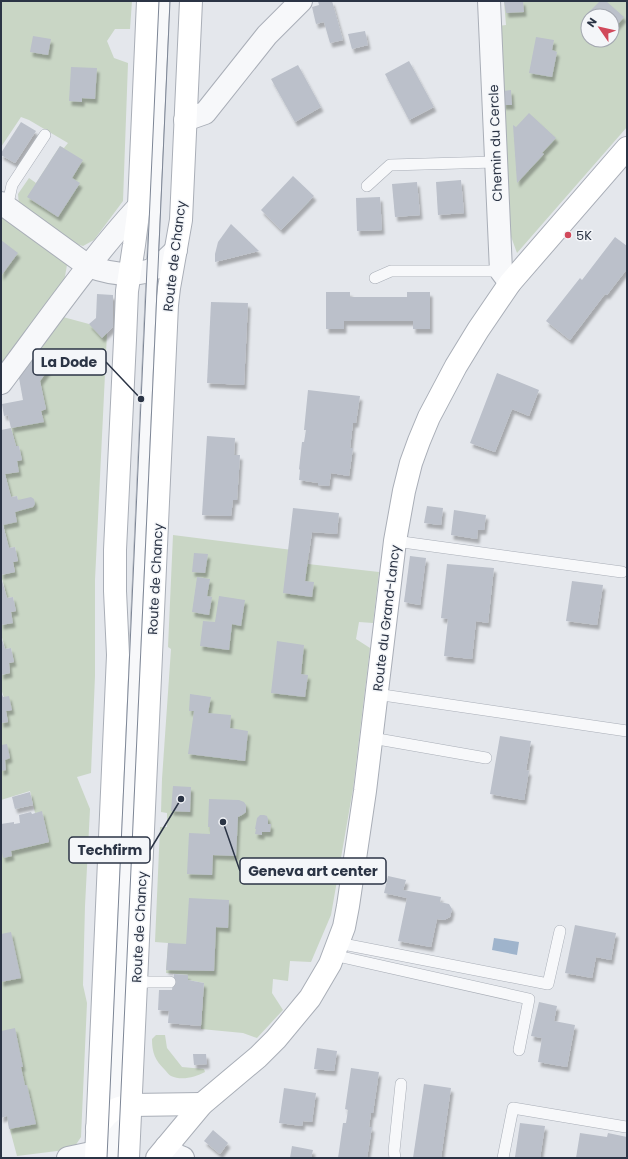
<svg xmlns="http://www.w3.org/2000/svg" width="628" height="1159" viewBox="0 0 628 1159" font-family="Poppins,sans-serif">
	<defs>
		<filter id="shadow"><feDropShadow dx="2.5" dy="4.5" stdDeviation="1" flood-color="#0004"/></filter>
	</defs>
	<rect width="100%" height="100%" fill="#e4e7ec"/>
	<g fill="#c9d6c5" fill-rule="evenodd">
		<polygon points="1,1 132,1 130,29 115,29 107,41 114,58 128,63 123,201 94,240 83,246 73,243 19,205 18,194 29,178 36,183 60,146 64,148 68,143 29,120 21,117 1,147"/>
		<path d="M504 1H627V127L517 253 509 231 498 26 506 25ZM588 16H612V40H588Z"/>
		<polygon points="1,217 62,259 67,265 64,282 1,365"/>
		<path d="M63 317 89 324 107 333 95 580V676L91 773 77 777 90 809 85 906 83 985 87 1003 81 1137 73 1149 17 1156 1 1096H2L1 1088V857H2L1 852 49 842 42 812 35 813 30 791 1 800V723L8 722 6 711 12 710C2 696 1 693 1 675L10 673 9 663 14 662 11 648 5 649 1 634V625L12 623 11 612 16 611 13 597 7 598 1 575 15 572 13 562 18 561 15 547 9 548 3 525 15 512 20 510 17 496 11 497 5 474 18 472 17 461 22 460 19 446H16L11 428 43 421 41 411 46 409 40 381 50 366 36 355Z"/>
		<polygon points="173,535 309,552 308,564 379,572 373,623 359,622 356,639 370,648 353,789 331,915 311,962 290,961 288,981 273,979 272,993 283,1010 257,1038 243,1033 201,1029 204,983 188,980 188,975 166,973 168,943 155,942 160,827 167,827 167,813 161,812 162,779 171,649 168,647"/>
		<path d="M156 1035H165L167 1048 182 1067 204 1069 205 1072C195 1077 182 1081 171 1076 169 1075 167 1072 165 1070 155 1060 152 1053 152 1039Z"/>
	</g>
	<polygon fill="#9fb4cc" points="494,938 519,942 517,955 492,950"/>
	<g fill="#bbc0ca" filter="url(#shadow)">
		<polygon points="318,1 332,1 343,40 330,43 324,22 316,24 312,7 319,5"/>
		<polygon points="504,1 523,1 524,12 506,13"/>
		<polygon points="600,1 606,1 624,17 612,31 612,16 588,16 588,20 584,17"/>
		<polygon points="365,31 368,45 352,49 348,34"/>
		<polygon points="33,36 51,39 48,55 30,52"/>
		<polygon points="536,37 554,40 552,50 557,52 552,77 529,73"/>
		<polygon points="409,61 434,107 409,120 385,74"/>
		<polygon points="298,65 321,107 295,122 271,79"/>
		<polygon points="71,67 97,68 95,99 82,98 82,102 69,101"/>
		<polygon points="511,90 512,105 503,105 503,91"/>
		<polygon points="529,113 556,138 542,153 544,154 517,183 513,125 516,127"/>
		<polygon points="21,122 36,131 15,163 1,155 1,153"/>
		<polygon points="60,146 83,160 72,178 80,183 58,217 27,197"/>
		<polygon points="293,176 314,196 281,230 261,210"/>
		<polygon points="461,180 464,213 438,215 436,182"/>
		<polygon points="417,182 420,215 395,217 392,184"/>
		<polygon points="380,197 382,230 357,231 356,198"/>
		<polygon points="231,224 259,251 215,262 215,254 218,242"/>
		<polygon points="615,237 627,246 627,269 607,295 605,294 570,340 546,321 580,278 582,280"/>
		<polygon points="1,240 18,253 1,276"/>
		<polygon points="326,292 350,292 350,297 407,297 407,292 430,292 430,329 413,329 413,321 344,321 344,329 326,329"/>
		<polygon points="97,294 113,295 113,327 102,338 89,324 96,318"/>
		<polygon points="211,302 248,303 244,385 207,383"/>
		<polygon points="36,355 51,366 40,381 46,409 41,411 44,422 11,428 8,415 4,416 2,404 23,400 19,378"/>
		<polygon points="497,373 539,390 529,416 512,409 495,452 470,443"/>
		<polygon points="308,390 360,396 356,423 353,423 350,448 353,448 349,476 331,473 329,486 318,485 318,483 299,480 300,470 299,469 302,442 304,442 306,430 304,430"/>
		<polygon points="11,428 16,446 19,446 22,460 17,461 19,472 5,474 11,497 17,496 18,500 31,497 34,499 35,504 33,507 15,512 17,522 3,525 9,548 15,547 18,561 13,562 15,572 1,575 1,430"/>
		<polygon points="207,436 235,438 234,455 240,455 237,500 233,500 231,516 202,515"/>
		<polygon points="427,506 443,508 441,525 424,523"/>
		<polygon points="293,508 339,513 337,534 312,532 305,581 314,582 312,597 283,593"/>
		<polygon points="454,510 486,515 484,530 478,530 477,539 451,535"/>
		<polygon points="194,553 208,554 205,573 192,572"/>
		<polygon points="410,556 426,558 420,605 404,602"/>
		<polygon points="447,564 494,568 488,623 476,621 472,659 444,656 448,619 441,618"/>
		<polygon points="1,577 7,598 13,597 16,611 11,612 13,623 1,625"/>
		<polygon points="197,577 210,579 207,596 212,597 209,615 192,612"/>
		<polygon points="572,581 603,585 597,625 566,621"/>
		<polygon points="219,596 245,600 241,626 232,624 229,650 200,646 203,621 215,622"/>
		<polygon points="1,636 5,649 11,648 14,662 9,663 10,673 1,675"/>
		<polygon points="277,641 304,645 301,674 308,675 305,697 271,693"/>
		<polygon points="1,692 3,697 9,696 12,710 6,711 8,722 1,723"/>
		<polygon points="190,694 211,697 208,713 231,715 230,728 248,731 245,761 188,754 194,711 189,711"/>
		<polygon points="500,736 531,741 526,770 529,771 524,800 490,794"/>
		<polygon points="7,744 10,758 5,760 6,770 1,771 1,745"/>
		<polygon points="173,786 191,787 190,812 171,811"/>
		<polygon points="30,792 33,805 15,809 12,797"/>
		<polygon points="209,799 239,800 244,802 246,805 246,812 242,815 238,817 236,856 213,855 212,875 187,874 189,833 210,834 210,827 208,827"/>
		<polygon points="42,811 49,842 11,851 12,856 3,858 2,852 1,852 1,824 14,822 14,824 20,823 19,815 31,812 32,814"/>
		<polygon points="260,815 264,815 267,816 268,819 268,824 271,824 270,832 262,832 262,835 255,834 256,829 255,829 257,818"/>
		<polygon points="388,876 406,880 403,890 441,897 440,902 449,904 452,909 450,917 444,920 437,919 431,947 398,941 407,898 384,893"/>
		<polygon points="189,898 229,900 228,928 216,927 214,971 166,970 168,943 186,944"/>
		<polygon points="575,925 616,933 611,960 596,957 592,978 565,973"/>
		<polygon points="11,932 21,978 1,982 1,934"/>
		<polygon points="174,974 188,975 188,980 204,983 201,1026 168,1023 169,1011 158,1010 159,990 172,990"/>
		<polygon points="539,1002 557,1006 554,1021 575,1025 567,1067 538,1062 542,1038 531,1036"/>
		<polygon points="15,1028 23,1067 21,1067 25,1085 27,1085 36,1124 9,1129 7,1116 1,1118 1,1096 2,1096 1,1088 1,1031"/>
		<polygon points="317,1048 337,1051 334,1071 314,1069"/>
		<polygon points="193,1054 206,1054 207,1064 194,1065"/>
		<polygon points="351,1068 379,1072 373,1113 371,1113 369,1127 372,1127 367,1158 338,1158 343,1123 346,1123 348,1110 345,1109"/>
		<polygon points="424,1084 451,1088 441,1158 413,1158"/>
		<polygon points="284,1088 316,1093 312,1122 303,1121 302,1126 279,1123"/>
		<polygon points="520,1123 545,1126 540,1158 524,1158 515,1157"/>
		<polygon points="213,1130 228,1143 220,1154 204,1141"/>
		<polygon points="580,1133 607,1137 608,1133 627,1137 627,1148 625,1158 576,1158"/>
		<polygon points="292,1146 313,1150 311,1158 290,1158"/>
	</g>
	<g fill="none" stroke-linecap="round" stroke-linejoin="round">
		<g stroke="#a9aeb7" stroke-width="12">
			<g id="lane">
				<polyline points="367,186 390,165 495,162"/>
				<polyline points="7,208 12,185 45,135"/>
				<polyline points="375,278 391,271 501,271"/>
				<polyline points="395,541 622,572"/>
				<polyline points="376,694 627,731"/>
				<polyline points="372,738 486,758"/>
				<polyline points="338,943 548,984 560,931"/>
				<polyline points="333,955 529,999 519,1050"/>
				<polyline points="136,983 148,982 170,982"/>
				<polyline points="112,1158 164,1"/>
				<polyline points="395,1158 394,1151 401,1084"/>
				<polyline points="503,1158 513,1108 626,1127"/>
			</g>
		</g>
		<g stroke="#a9aeb7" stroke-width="24">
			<g id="street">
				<polyline points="489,1 501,271 510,283"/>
				<polyline points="185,120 205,113 267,35 301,1"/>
				<path d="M1 203 88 266C110 274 135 279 157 267 164 262 170 256 176 250"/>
				<path d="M1 383C46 323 88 262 139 206"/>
				<polyline points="166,1147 178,1156 183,1158"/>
				<polyline points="68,1158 96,1152"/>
			</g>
		</g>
		<g stroke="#a9aeb7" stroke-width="24">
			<g id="secondary">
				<path d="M97 1128C107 1113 112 1108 131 1105L202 1104"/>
				<polyline points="96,1158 118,655 115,591 115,550 125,340 127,291 134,245 139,206 148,1"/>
				<polyline points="128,1158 167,305 169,288 181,220 191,1"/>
				<polyline points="157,1158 202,1104 258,1057 276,1039 310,998 330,964 344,927 348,906 365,791 395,541 404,491 411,463 419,441 429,417 456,366 478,330 510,283 627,148"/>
			</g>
		</g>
		<use href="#lane" stroke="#f7f8fa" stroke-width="11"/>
		<use href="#street" stroke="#f7f8fa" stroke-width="22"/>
		<use href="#secondary" stroke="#fff" stroke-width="22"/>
		<g stroke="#7d8696" stroke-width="1">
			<polyline points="107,1158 159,1"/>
			<polyline points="118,1158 170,1"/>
		</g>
	</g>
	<circle fill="#d1495b" stroke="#f4f6f9" stroke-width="1.5" cx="568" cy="235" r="4"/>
	<g text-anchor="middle" stroke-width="3" stroke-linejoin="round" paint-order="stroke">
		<g font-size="13" fill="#2b3445" stroke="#f4f6f9">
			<text transform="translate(495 143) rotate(-92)" y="5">Chemin du Cercle</text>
			<text transform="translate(174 256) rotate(-83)" y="5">Route de Chancy</text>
			<text transform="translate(155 579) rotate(-87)" y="5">Route de Chancy</text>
			<text transform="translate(386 618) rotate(-83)" y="5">Route du Grand-Lancy</text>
			<text transform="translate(139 927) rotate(-87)" y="5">Route de Chancy</text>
		</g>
		<g font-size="13" fill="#2b3445" stroke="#f4f6f9" text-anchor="start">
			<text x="576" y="240">5K</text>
		</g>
	</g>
	<path fill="none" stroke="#2b3445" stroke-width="1.5" d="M141 399L106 362M181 799L150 850M223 822L240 871"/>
	<g fill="#2b3445" stroke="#f4f6f9" stroke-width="1.5">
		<circle cx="141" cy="399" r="4"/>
		<circle cx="181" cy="799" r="4"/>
		<circle cx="223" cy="822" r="4"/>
	</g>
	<g fill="#f4f6f9" stroke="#2b3445" stroke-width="1.5">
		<rect x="33" y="349" width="73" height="26" rx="4"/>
		<rect x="69" y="837" width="81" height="26" rx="4"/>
		<rect x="240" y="858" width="146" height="26" rx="4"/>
	</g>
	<g font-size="14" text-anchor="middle" font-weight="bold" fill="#2b3445">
		<text x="69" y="367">La Dode</text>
		<text x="110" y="855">Techfirm</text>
		<text x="313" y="876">Geneva art center</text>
	</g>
	<rect width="628" height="1159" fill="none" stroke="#2b3445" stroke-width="4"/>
	<g transform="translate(600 28) rotate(304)"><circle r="19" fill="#f4f6f9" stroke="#a4a8b1"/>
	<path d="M0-3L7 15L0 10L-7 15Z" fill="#d1495b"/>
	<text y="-6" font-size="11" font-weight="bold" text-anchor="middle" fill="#2b3445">N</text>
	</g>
</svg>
